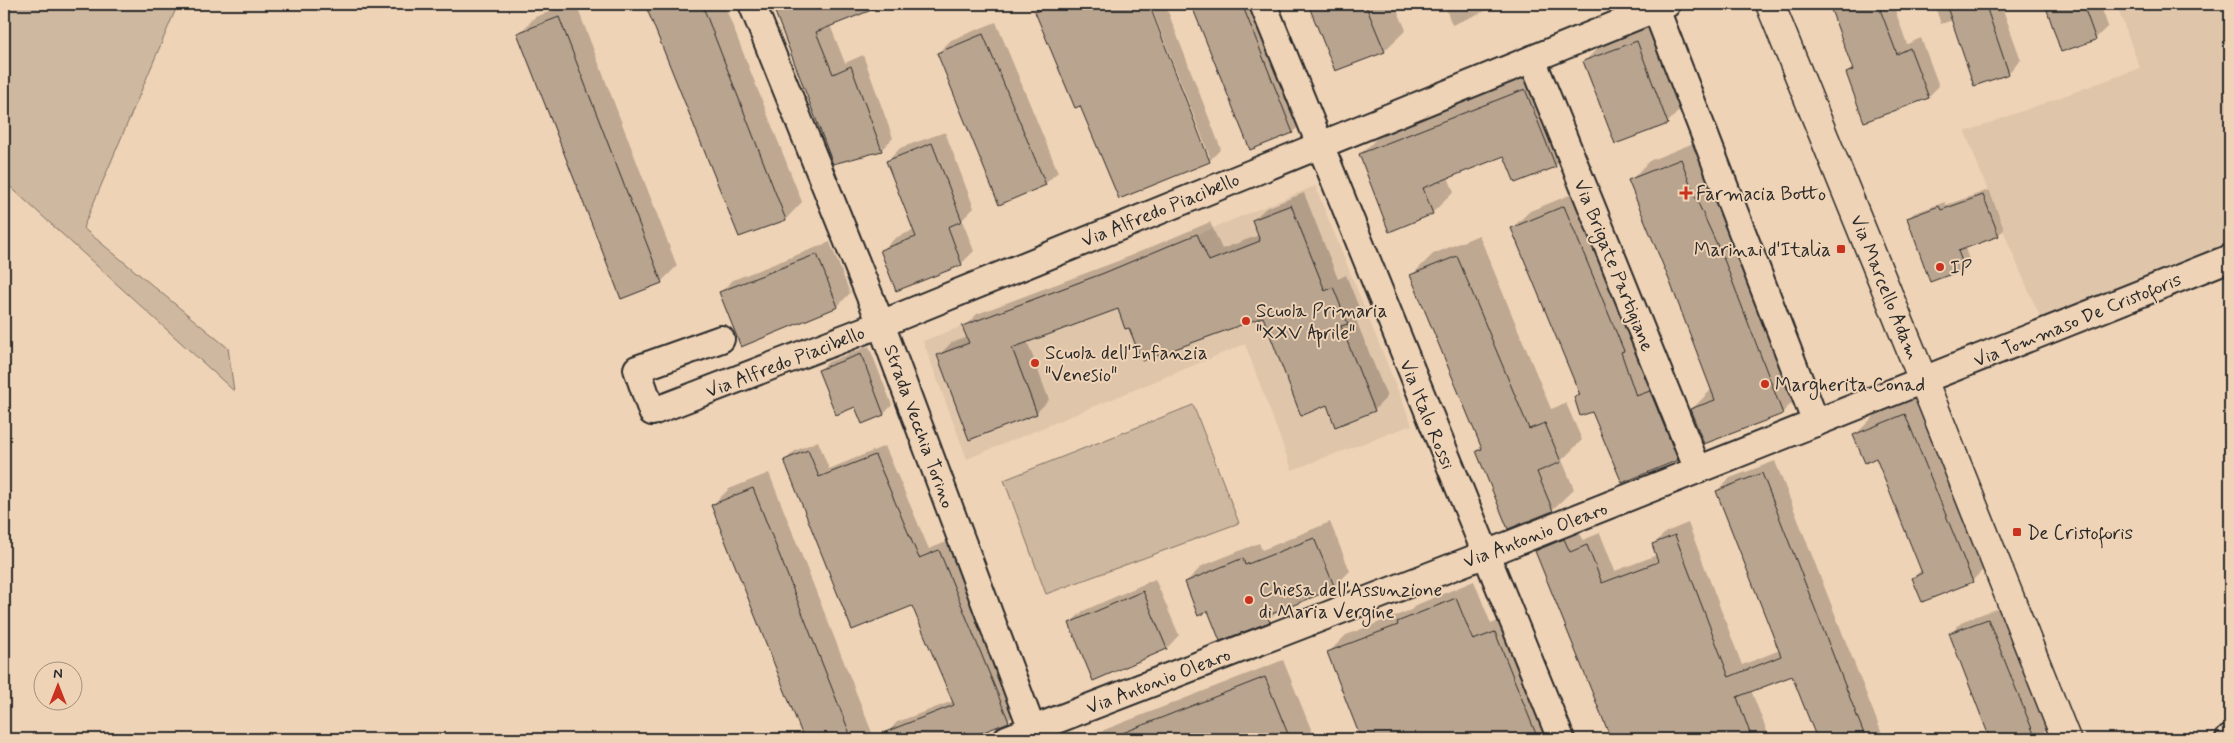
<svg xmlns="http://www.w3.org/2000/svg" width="2234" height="743" viewBox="0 0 2234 743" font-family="Mynerve,sans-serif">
	<rect width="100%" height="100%" fill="#efd3b6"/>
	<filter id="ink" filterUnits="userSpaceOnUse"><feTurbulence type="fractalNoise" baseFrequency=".02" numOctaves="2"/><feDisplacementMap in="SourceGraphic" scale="10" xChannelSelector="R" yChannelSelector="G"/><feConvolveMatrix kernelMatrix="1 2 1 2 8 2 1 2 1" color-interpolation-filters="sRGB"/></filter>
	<g filter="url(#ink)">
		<g fill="#dfc5aa">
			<polygon points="2116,4 2230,4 2230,246 2041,319 2011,250 1965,132 2140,68"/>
			<polygon points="1315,186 1412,425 1292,470 1245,344 967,459 923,341 1104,273"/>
		</g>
		<g fill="#cfb8a0" stroke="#7d7266">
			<polygon points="4,4 178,4 83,228 228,348 234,391 4,181"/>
			<polygon points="1193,405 1239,523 1046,594 1004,480"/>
		</g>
		<g fill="#0003">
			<polygon points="571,4 576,4 677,266 661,282 519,34 535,17"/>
			<polygon points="647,4 724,4 802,202 786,219 739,235"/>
			<polygon points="774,4 876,4 854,12 830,25 845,63 863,55 893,138 881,150"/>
			<polygon points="1033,4 1148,4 1207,157 1210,157 1150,4 1165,4 1221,149 1209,161 1081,104 1076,106"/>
			<polygon points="1192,4 1259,4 1305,120 1293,132 1251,149"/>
			<polygon points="1310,4 1395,4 1406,30 1384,51 1336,70"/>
			<polygon points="1444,4 1502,4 1452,25"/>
			<polygon points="1831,4 1893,4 1907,44 1921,38 1939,86 1928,97 1847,73 1853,67"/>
			<polygon points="1934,4 2001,4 2021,60 2008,73 1953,20 1941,24"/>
			<polygon points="2046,4 2100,4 2108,26 2095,39 2062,50"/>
			<polygon points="1658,21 1689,101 1667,123 1585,61 1606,40"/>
			<polygon points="996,22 1058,172 1045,184 938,53 951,40"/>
			<polygon points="1547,68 1577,144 1555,166 1505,155 1448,177 1454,192 1432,213 1360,155 1382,133"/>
			<polygon points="945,132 974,208 962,220 974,251 962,263 897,289 882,251 895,238 914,230 888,161 900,148"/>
			<polygon points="1701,140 1802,393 1782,413 1691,410 1712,389 1671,282 1630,181 1649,161"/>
			<polygon points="1582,190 1695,441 1677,459 1592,410 1575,397 1580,392 1512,228 1530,211"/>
			<polygon points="1989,190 2004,230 1998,235 1965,248 1970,263 1965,268 1908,219 1914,213 1945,202 1946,205"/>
			<polygon points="1304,193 1338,279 1346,275 1360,310 1354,315 1387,397 1374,410 1263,315 1130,326 1118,307 1027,341 1049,400 1036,413 938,356 951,343 968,337 964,327 977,314 1118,261 1210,222 1222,249 1259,235 1253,220 1266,208"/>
			<polygon points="1479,235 1551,409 1566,403 1582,440 1562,460 1574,489 1552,510 1477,452 1483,446 1412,275 1433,254"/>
			<polygon points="830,242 850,293 838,306 720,293 733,280"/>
			<polygon points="869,346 892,405 884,414 863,422 856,406 819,371 828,362"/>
			<polygon points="1927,394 1993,560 1972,581 1913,578 1922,569 1877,457 1855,435 1876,414"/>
			<polygon points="818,441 829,469 885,446 929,549 949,541 1017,711 1008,721 961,739 891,739 888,732 897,722 953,701 913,604 785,460 795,451"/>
			<polygon points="1775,461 1884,739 1818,739 1793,675 1751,690 1770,739 1614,739 1536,551 1549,538 1577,527 1583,540 1600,533 1615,571 1657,555 1653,545 1666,532 1688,523 1742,665 1780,650 1717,491 1730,478"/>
			<polygon points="769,473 873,735 869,739 805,739 712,505 729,489"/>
			<polygon points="1330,522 1350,571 1334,587 1280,609 1269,620 1209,610 1186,582 1202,566 1259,543 1262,550"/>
			<polygon points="1155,579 1179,635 1167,648 1094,679 1070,623 1083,611"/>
			<polygon points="1474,581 1491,624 1512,615 1562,739 1362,739 1329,652 1346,635 1411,610 1416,605"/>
			<polygon points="2001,607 2049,727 2036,739 1991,739 1951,633 1963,621"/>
			<polygon points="1283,660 1315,739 1094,739 1104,730"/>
		</g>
		<g fill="#b9a48f" stroke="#2b2b2b">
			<polygon points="645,4 702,4 786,220 739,237"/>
			<polygon points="772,4 883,4 884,5 816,32 833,74 851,66 882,151 833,164"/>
			<polygon points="1054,4 1149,4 1210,162 1119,199 1080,106 1075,108 1035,12"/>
			<polygon points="1191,4 1242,4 1293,133 1250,150"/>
			<polygon points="1308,4 1365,4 1385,52 1335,71"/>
			<polygon points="1829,4 1878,4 1897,54 1910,48 1929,98 1864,122 1846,73 1853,70"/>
			<polygon points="1946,4 1974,4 1976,10 1986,6 2009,74 1974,86"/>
			<polygon points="2045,4 2083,4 2096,40 2061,52"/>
			<polygon points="559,17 662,283 621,299 517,33"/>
			<polygon points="983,34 1046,185 999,205 937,53"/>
			<polygon points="1637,41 1668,124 1615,144 1583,61"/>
			<polygon points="1525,89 1556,167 1515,183 1504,156 1423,188 1433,214 1389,232 1359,154"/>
			<polygon points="932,143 962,221 948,227 962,265 896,291 880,250 916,237 886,161"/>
			<polygon points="1681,159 1694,194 1725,262 1783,414 1704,444 1690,409 1715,400 1670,282 1628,180"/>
			<polygon points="1983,195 1999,236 1958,251 1965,269 1930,282 1907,218 1939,206 1941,210"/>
			<polygon points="1291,205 1325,291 1333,287 1348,324 1341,326 1375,411 1335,427 1327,405 1301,416 1263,317 1142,361 1129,328 1125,329 1118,309 1012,348 1037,414 969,440 937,355 969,343 962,326 1104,273 1197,234 1209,261 1260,241 1252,220"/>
			<polygon points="1564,206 1624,351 1621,352 1636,396 1650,391 1678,460 1622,483 1592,412 1580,416 1574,397 1580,395 1511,228"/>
			<polygon points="817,254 838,307 741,347 719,292"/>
			<polygon points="1457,256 1529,429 1545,423 1561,462 1537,472 1553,511 1508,529 1476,451 1482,449 1410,275"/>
			<polygon points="861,354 884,415 862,424 855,407 836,415 818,370"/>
			<polygon points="1905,414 1973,582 1922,602 1912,578 1922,573 1876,458 1865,463 1853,435"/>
			<polygon points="808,450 819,477 875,455 919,558 939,550 1009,722 966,739 871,739 870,738 954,705 912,606 852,630 784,460"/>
			<polygon points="1762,473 1866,739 1817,739 1792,676 1737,697 1752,739 1611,739 1535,551 1564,539 1570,552 1587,545 1602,583 1658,562 1652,544 1675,535 1729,677 1781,656 1716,491"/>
			<polygon points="753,488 852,739 804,739 711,505"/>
			<polygon points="1314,538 1335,588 1267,616 1270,622 1220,641 1208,611 1198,616 1185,582 1243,558 1245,565"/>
			<polygon points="1143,591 1167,649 1093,681 1069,623"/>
			<polygon points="1456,598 1473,640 1495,632 1538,739 1361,739 1327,652 1398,625 1397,622"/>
			<polygon points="1988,619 2036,739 1990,739 1949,633"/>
			<polygon points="1265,677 1290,739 1110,739 1110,738"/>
		</g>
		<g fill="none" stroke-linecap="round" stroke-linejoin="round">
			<g stroke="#2b2b2b" stroke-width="30">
				<g id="minor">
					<polyline points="752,4 881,324 1032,729 1038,739"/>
					<polyline points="1263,4 1561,739"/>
					<polyline points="1656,9 1816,423"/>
					<polyline points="1532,59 1698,470"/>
					<polyline points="721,339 637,369 652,412 881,324 1667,4"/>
					<polyline points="1007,739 1486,554 2230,258"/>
					<polyline points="2229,739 2230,739"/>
				</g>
			</g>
			<g stroke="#2b2b2b" stroke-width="31">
				<polyline id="primary" points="1770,4 1934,407 2066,739"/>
			</g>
			<use href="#minor" stroke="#efd3b6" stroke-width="26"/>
			<use href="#primary" stroke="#efd3b6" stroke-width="28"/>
		</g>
	</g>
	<g fill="#c8321e" stroke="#efd3b6" stroke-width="2">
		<path d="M1683.5 185.5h5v5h5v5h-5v5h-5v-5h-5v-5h5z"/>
		<rect x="1836" y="244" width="10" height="10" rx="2.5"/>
		<circle cx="1940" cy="267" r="5"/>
		<circle cx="1246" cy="321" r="5"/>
		<circle cx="1035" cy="363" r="5"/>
		<circle cx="1765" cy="384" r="5"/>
		<rect x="2012" y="527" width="10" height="10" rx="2.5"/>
		<circle cx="1249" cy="600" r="5"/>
	</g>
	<g text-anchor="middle" stroke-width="4" stroke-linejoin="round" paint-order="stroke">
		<g font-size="19" fill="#2b2b2b" stroke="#efd3b6" text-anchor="start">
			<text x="1696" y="200">Farmacia Botto</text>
			<text x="1831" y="256" text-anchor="end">Marinai d'Italia</text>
			<text x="1950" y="274">IP</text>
			<text x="1256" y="317">Scuola Primaria<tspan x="1256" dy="22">"XXV Aprile"</tspan></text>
			<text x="1045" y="359">Scuola dell'Infanzia<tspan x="1045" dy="22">"Venesio"</tspan></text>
			<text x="1775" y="391">Margherita Conad</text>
			<text x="2027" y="539">De Cristoforis</text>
			<text x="1259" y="596">Chiesa dell'Assunzione<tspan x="1259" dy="22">di Maria Vergine</tspan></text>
		</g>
		<g font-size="19" fill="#2b2b2b" stroke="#efd3b6">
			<text transform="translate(1160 209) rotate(-22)" y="7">Via Alfredo Piacibello</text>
			<text transform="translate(1615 265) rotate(68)" y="7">Via Brigate Partigiane</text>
			<text transform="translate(1886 287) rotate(68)" y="7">Via Marcello Adam</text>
			<text transform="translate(2077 319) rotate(-22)" y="7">Via Tommaso De Cristoforis</text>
			<text transform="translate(785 361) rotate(-21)" y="7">Via Alfredo Piacibello</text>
			<text transform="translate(1428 414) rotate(68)" y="7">Via Italo Rossi</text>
			<text transform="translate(920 426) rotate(70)" y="7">Strada Vecchia Torino</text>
			<text transform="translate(1535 534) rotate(-21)" y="7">Via Antonio Olearo</text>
			<text transform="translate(1158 680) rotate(-21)" y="7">Via Antonio Olearo</text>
		</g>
	</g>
	<rect width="2234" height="743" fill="none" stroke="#efd3b6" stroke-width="20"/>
	<rect x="10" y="10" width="2214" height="723" fill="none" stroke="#2b2b2b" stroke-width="2" filter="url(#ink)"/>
	<g transform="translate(58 686)"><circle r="24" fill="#efd3b6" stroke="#a1907e"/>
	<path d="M0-4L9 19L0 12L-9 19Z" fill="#c8321e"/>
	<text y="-8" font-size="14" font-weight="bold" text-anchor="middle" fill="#2b2b2b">N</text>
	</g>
</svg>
